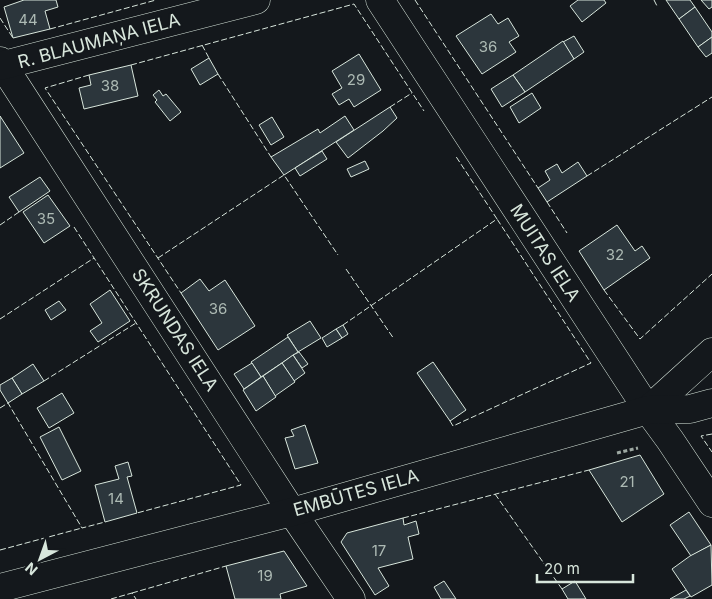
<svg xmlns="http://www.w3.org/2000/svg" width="712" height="599" viewBox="0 0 712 599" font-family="Inter,sans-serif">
	<rect width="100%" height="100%" fill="#14181c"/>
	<g fill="#2c363c" stroke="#d8e6dc">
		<polygon points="24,0 56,0 58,7 45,11 50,29 13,38 4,7"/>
		<polygon points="578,0 604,0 606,3 582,22 570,6"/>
		<polygon points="666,0 690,0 695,7 679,19"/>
		<polygon points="701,0 712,0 712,7 709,9"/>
		<polygon points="695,7 712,32 712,37 698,47 679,19"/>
		<polygon points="491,14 498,24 508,18 519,36 509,42 516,52 482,74 456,36"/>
		<polygon points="574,36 584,52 574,59 563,42"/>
		<polygon points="712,37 712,53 706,57 698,47"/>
		<polygon points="563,41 574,59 525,92 513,75"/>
		<polygon points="359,54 381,90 354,107 349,99 339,105 332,94 342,88 332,71"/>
		<polygon points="209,58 218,74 200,85 191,69"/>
		<polygon points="131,65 138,96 84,109 79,88 91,85 89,75"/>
		<polygon points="513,75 525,92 502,107 491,89"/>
		<polygon points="159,90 163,96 166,94 181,112 170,121 155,102 157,100 153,95"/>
		<polygon points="532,93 541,108 519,123 510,107"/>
		<polygon points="390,107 397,118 383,131 348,158 336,142"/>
		<polygon points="0,116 24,153 0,168"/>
		<polygon points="345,116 354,130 284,175 271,157 318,129 320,133"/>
		<polygon points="272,117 284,137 271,145 259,125"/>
		<polygon points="322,151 327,159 300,176 295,168"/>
		<polygon points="365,161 369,169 351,177 347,169"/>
		<polygon points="578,162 587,176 547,202 538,188 550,180 545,171 557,164 562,173"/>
		<polygon points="40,177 50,191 19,212 9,197"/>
		<polygon points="48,195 70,226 44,243 23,212"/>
		<polygon points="617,225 635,251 642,246 650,258 604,290 579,251"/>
		<polygon points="200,279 209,291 225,280 255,326 218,350 181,293"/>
		<polygon points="110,290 130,321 98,342 90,331 102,323 90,304"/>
		<polygon points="59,301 66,310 51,320 45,310"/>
		<polygon points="310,321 321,338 298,352 287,335"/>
		<polygon points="343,325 348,334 342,338 336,329"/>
		<polygon points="336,329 342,338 327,347 322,338"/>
		<polygon points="288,337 298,352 261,377 251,362"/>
		<polygon points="299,352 308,364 302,368 293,355"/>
		<polygon points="293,355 305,373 294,381 282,363"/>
		<polygon points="433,362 466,410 450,421 417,373"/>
		<polygon points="252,363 261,377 244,389 234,374"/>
		<polygon points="282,363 295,382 275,396 263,376"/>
		<polygon points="33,364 44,381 22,394 12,378"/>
		<polygon points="263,376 276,397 256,411 243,390"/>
		<polygon points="12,378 22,394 8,403 0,390 0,385"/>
		<polygon points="62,393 74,413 49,428 37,408"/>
		<polygon points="305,425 318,463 295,469 285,438 294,436 291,430"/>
		<polygon points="59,427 81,471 62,480 40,437"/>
		<polygon points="640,455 664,494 622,522 589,470"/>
		<polygon points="128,462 132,476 127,477 137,513 105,522 95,485 119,479 115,466"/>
		<polygon points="689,512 711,545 691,556 670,525"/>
		<polygon points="403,518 404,525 416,521 419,534 408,537 413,559 378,568 389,586 375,595 341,542 347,533"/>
		<polygon points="711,545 712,585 691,597 672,569 690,556"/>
		<polygon points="284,551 307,586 280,594 281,599 235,599 226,566"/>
		<polygon points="444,581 456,599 441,599 434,587"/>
		<polygon points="575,581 586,599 568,599 562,589"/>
		<polygon points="686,590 690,596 684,599 670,599"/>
	</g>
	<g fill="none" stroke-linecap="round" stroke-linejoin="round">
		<g stroke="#d8e6dc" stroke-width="29">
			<g id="minor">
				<polyline points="380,0 648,410 670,440 712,503"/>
				<polyline points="0,61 292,512 351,599"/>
				<polyline points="0,66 256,0"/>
			</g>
		</g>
		<g stroke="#d8e6dc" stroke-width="29">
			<g id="tertiary">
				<polyline points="648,410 712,352"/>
				<polyline points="0,588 292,512 648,410 690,409 712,403"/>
			</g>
		</g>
		<polyline stroke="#9da8a2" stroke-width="3" stroke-dasharray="4 2.5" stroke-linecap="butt" points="617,453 638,448"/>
		<use href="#minor" stroke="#14181c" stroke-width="28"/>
		<use href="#tertiary" stroke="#14181c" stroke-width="28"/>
		<g stroke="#d8e6dc" stroke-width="1" stroke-dasharray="6 2.5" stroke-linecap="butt">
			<polyline points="415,0 538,188"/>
			<polyline points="654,0 657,6"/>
			<polyline points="0,18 13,38"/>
			<polyline points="50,29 156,0"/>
			<polyline points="202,45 209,58"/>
			<polyline points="131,65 354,4 424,111"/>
			<polyline points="218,74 271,157"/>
			<polyline points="89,75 45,88 181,293"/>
			<polyline points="390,107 412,93"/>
			<polyline points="587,176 712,97"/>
			<polyline points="547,202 567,233"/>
			<polyline points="0,225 19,212"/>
			<polyline points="74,227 241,485 137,513"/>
			<polyline points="158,258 284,175 338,255"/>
			<polyline points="346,269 394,339"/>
			<polyline points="604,290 640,339 712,274"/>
			<polyline points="0,319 94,258"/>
			<polyline points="343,325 497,219 455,155"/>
			<polyline points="44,381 136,323"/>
			<polyline points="0,408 8,403 82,528 105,522"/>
			<polyline points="450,421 453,426 591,363 497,219"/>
			<polyline points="712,434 701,436 712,452"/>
			<polyline points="495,494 562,589"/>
			<polyline points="403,518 589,470"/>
			<polyline points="0,550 82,528"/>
			<polyline points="132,593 226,566"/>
			<polyline points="111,599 132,593 136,599"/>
		</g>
	</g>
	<g text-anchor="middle" stroke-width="4" stroke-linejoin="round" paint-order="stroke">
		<g font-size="15" fill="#adbab4">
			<text x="28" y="25">44</text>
			<text x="488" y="52">36</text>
			<text x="356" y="85">29</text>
			<text x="110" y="91">38</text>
			<text x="46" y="224">35</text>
			<text x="615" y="260">32</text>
			<text x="218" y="314">36</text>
			<text x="627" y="487">21</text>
			<text x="116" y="504">14</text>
			<text x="379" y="556">17</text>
			<text x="265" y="581">19</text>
		</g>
		<g font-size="18" fill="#d8e6dc" stroke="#14181c">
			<text transform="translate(99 41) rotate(-15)" y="6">R. BLAUMAŅA IELA</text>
			<text transform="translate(545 253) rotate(57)" y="6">MUITAS IELA</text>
			<text transform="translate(175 330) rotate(57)" y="6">SKRUNDAS IELA</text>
			<text transform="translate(356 493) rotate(-16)" y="6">EMBŪTES IELA</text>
		</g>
	</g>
	<g transform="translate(40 559) rotate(221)" stroke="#14181c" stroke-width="4" paint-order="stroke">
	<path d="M0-4L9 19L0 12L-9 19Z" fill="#d8e6dc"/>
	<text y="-8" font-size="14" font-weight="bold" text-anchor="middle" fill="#d8e6dc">N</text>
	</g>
	<path d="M537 574v8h96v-8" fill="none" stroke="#d8e6dc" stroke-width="2.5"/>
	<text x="544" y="574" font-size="15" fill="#d8e6dc" stroke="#14181c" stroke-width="4" paint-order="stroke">20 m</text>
</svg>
